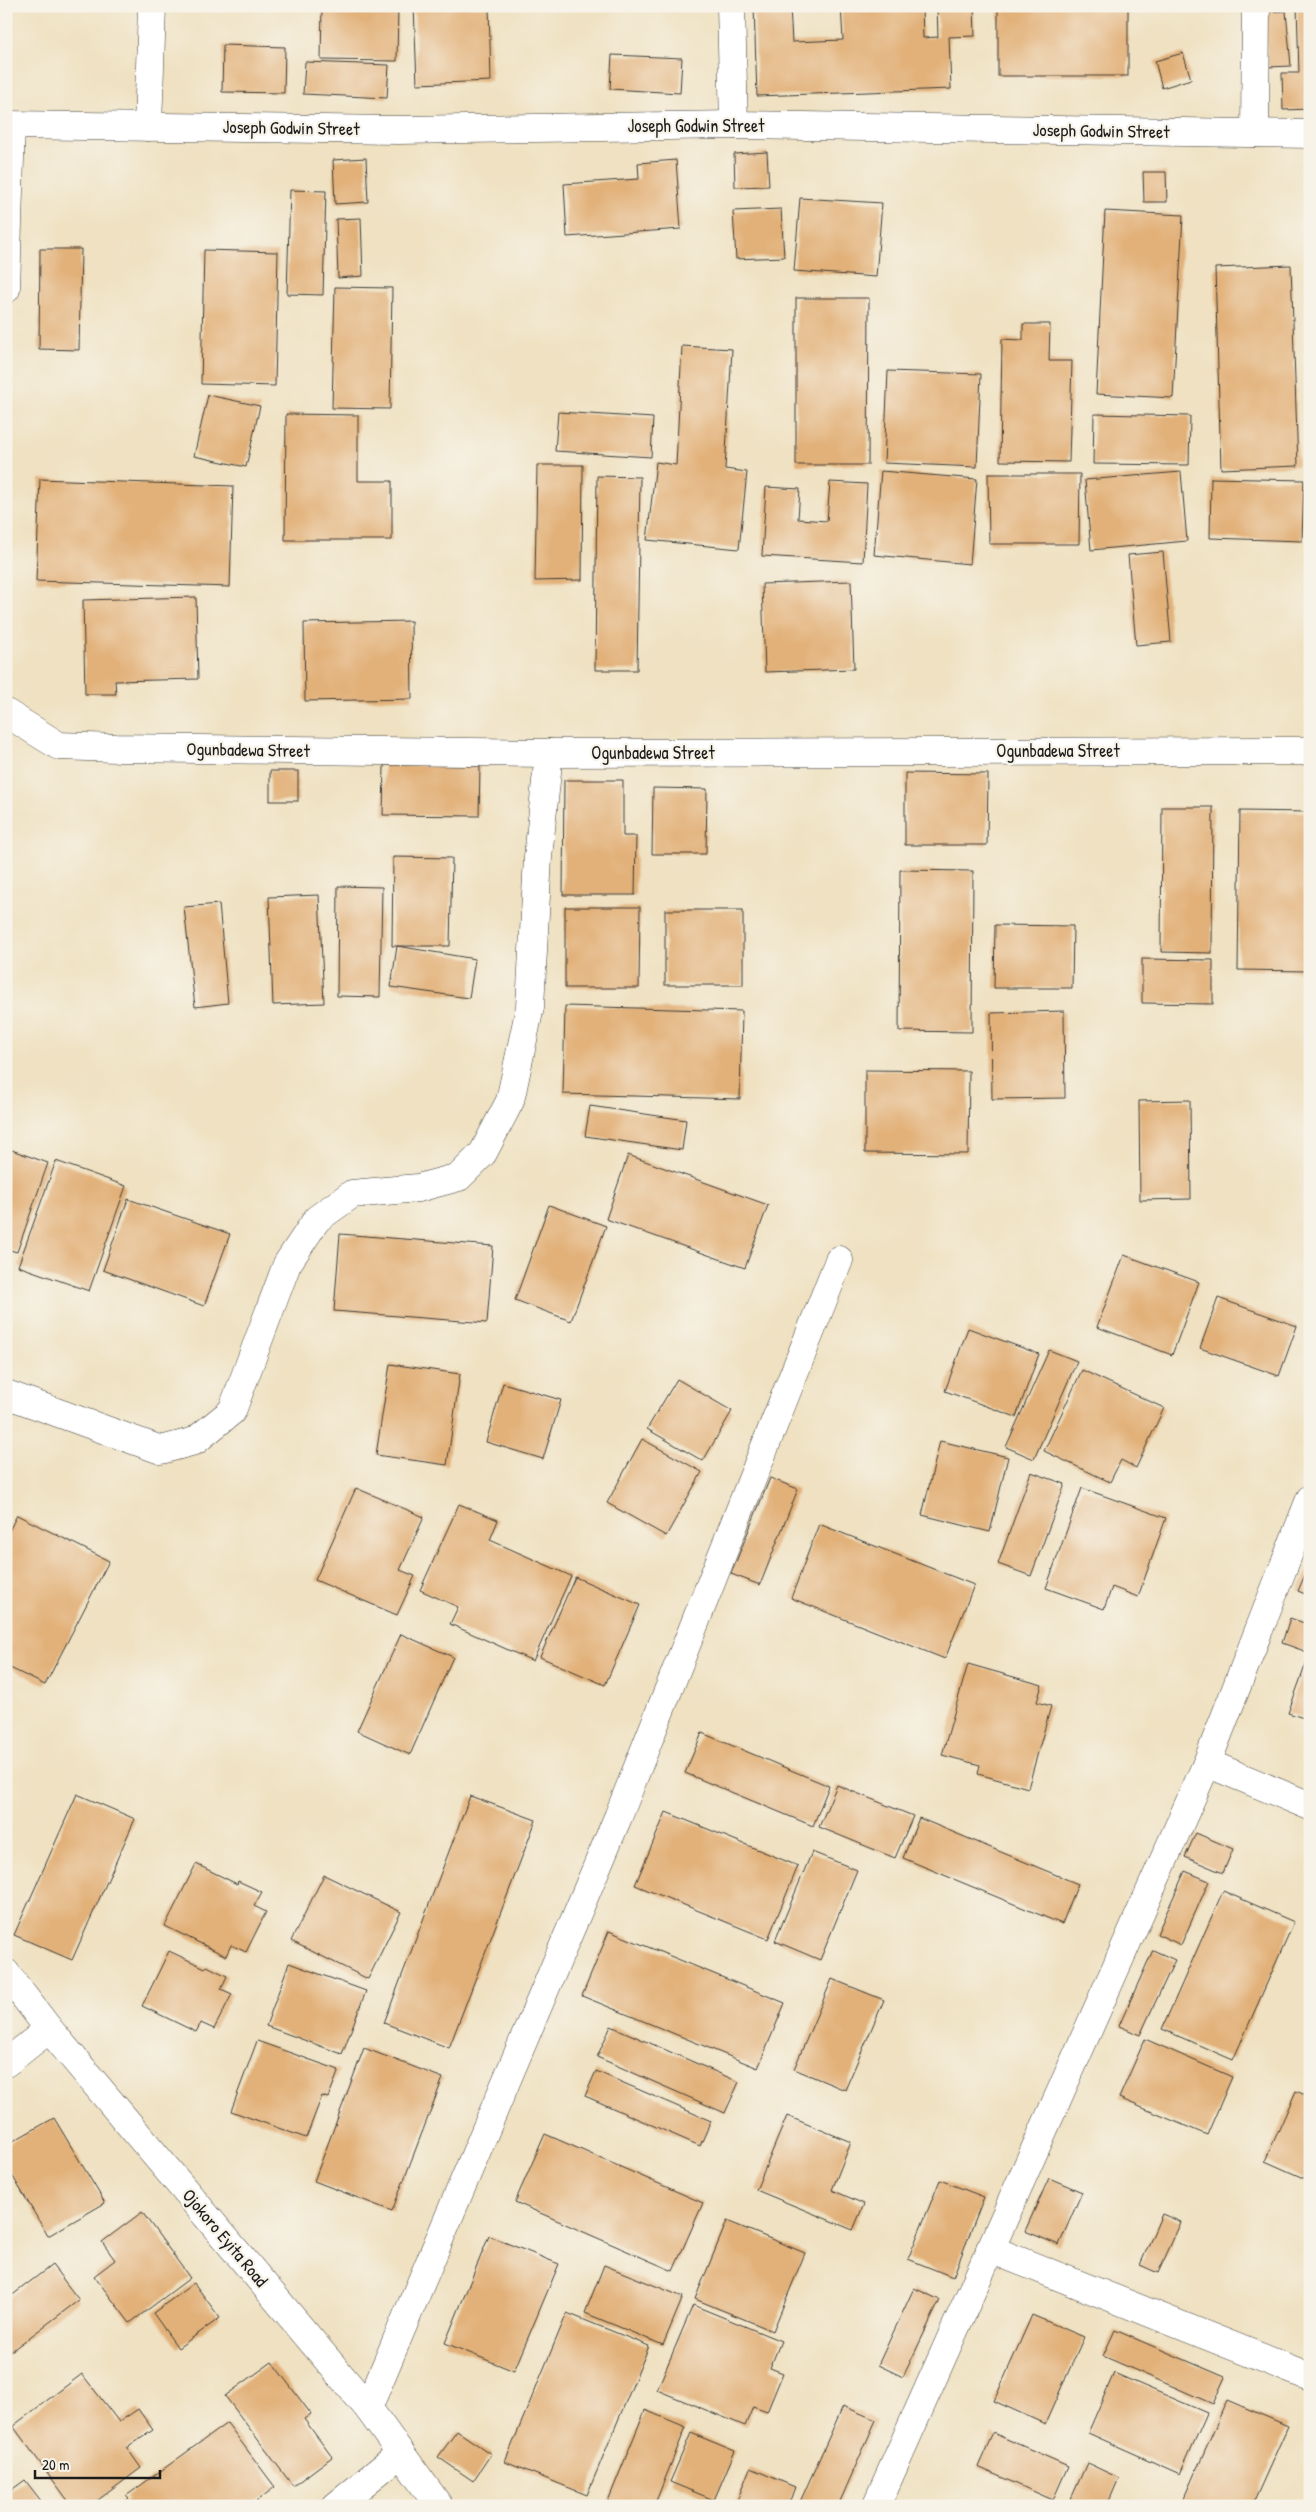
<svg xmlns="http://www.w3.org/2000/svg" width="1316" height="2512" viewBox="0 0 1316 2512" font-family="'Patrick Hand',sans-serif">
	<rect width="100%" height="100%" fill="#f7f3e8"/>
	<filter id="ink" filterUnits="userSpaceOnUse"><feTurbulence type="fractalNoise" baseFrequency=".02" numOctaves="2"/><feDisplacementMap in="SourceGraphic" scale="10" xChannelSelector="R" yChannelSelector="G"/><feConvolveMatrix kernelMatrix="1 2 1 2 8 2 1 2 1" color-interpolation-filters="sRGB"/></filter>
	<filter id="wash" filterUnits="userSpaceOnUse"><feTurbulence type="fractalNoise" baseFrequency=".0096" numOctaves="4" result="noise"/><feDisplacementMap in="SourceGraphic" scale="20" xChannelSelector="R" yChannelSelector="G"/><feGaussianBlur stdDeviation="1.12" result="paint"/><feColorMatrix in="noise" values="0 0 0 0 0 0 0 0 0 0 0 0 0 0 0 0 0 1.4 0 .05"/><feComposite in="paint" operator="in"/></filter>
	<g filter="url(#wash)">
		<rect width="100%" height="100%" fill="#efe1c1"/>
		<g id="blocks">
			<g fill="#e2b179">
				<polygon points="322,6 398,6 397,61 321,60"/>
				<polygon points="414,6 489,6 491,81 417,84"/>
				<polygon points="754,6 790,6 792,42 843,40 841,6 922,6 923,38 938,37 937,6 974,6 975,36 949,37 951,89 757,96"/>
				<rect x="998" y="6" width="130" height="70"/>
				<polygon points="1297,6 1310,6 1310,109 1283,110 1282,73 1299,73"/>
				<polygon points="1286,11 1291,66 1268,67 1264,12"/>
				<polygon points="223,45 285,47 284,93 222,92"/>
				<polygon points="1183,53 1191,79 1162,88 1155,61"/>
				<polygon points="612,55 682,58 680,93 610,89"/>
				<polygon points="305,62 389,65 387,98 303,94"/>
				<polygon points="767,152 769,186 735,187 734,154"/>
				<polygon points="366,158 368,202 335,204 333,160"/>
				<polygon points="676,160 681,229 567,237 564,184 639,179 638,163"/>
				<polygon points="1143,172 1166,172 1167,202 1144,202"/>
				<polygon points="290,190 326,191 323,295 287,294"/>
				<polygon points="800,198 882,203 876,277 794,271"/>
				<polygon points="781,209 784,257 736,259 733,211"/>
				<polygon points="1105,211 1183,215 1173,398 1096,394"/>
				<polygon points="361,218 363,276 338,278 336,219"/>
				<polygon points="40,249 81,249 79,350 39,349"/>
				<polygon points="204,250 278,252 275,386 201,384"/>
				<polygon points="1291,265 1298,466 1221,469 1215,268"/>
				<polygon points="335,287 392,288 390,409 332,408"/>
				<polygon points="796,298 869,298 868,465 796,465"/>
				<polygon points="1023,324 1050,324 1049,361 1072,361 1069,462 1000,461 1002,339 1023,340"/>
				<polygon points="682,346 732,349 725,469 747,472 739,549 647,540 656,462 676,465"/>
				<polygon points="888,371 981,374 977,467 884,463"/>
				<polygon points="208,395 260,406 246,467 194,456"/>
				<polygon points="558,412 653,418 651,457 555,451"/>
				<polygon points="286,414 358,415 358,481 392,481 392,540 285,540"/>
				<polygon points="1094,414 1190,416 1189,465 1093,464"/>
				<polygon points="537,465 583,465 582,580 535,581"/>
				<polygon points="881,471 977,479 970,564 874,555"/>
				<polygon points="1181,472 1187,541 1091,550 1085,480"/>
				<polygon points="988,474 1080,474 1079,544 989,544"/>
				<polygon points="597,476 640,477 637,670 595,670"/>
				<polygon points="1211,478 1304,480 1302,541 1210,538"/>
				<polygon points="40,479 233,486 230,587 36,581"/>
				<polygon points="830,482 867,484 863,562 762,556 766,487 800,489 798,519 827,521"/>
				<polygon points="1163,552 1171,642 1136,645 1128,555"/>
				<polygon points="851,581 854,669 765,672 762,584"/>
				<polygon points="196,597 198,679 115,681 116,694 85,694 83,600"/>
				<polygon points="411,621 412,699 305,701 304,623"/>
				<polygon points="384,765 480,766 479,816 383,815"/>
				<rect x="270" y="771" width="28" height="30"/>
				<polygon points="905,773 988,774 987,845 905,845"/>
				<polygon points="564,780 623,780 623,836 636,836 635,895 563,895"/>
				<polygon points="653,788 707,789 706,854 652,854"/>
				<polygon points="1162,807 1213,807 1212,953 1161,952"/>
				<polygon points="1240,811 1310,812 1308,971 1238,970"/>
				<polygon points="393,857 452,858 450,946 392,946"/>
				<polygon points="900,870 973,871 972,1032 899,1031"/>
				<polygon points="338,886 382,887 380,997 337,996"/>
				<polygon points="319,895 324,1003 273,1005 269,897"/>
				<polygon points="219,904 228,1003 195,1007 184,907"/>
				<polygon points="565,907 640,907 639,988 565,988"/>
				<rect x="665" y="910" width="78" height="75"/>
				<polygon points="995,925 1073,926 1072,988 994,988"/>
				<polygon points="397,946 475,959 469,998 391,987"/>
				<polygon points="1142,959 1213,960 1213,1004 1142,1003"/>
				<polygon points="565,1006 742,1011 740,1099 563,1094"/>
				<polygon points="1064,1011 1065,1098 992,1099 991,1013"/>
				<polygon points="865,1070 969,1071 968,1154 865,1153"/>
				<polygon points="1190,1100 1191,1199 1140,1200 1139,1101"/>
				<polygon points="590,1106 686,1120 682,1150 585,1136"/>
				<polygon points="6,1148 48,1163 17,1252 6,1249"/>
				<polygon points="628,1155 768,1205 745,1268 606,1219"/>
				<polygon points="56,1161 126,1186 89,1291 18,1266"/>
				<polygon points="128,1199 230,1234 204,1306 103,1270"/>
				<polygon points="549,1205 606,1226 571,1321 515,1300"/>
				<polygon points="340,1234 493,1246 487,1323 334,1311"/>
				<polygon points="1124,1255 1199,1282 1172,1355 1097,1327"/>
				<polygon points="1218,1298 1297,1326 1279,1376 1200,1348"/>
				<polygon points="968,1328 1039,1354 1016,1417 945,1391"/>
				<polygon points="1049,1350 1077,1361 1034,1459 1006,1447"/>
				<polygon points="390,1364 460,1374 447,1465 376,1455"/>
				<polygon points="1082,1370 1164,1408 1136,1468 1121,1460 1110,1482 1044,1451"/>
				<polygon points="677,1379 732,1411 703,1461 647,1429"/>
				<polygon points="503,1383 561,1400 543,1459 486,1442"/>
				<polygon points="642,1439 702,1472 666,1536 607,1503"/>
				<polygon points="940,1441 1008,1457 990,1532 922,1515"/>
				<polygon points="1031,1472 1065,1484 1031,1576 998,1564"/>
				<polygon points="770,1478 798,1489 760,1585 731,1574"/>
				<polygon points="356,1488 424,1517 400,1570 415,1576 397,1615 315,1580"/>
				<polygon points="1082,1488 1166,1518 1138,1597 1112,1587 1104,1609 1046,1588"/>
				<polygon points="459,1504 498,1520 490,1540 571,1576 533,1661 450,1624 458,1607 420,1590"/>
				<polygon points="17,1515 109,1561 45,1685 6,1666 6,1537"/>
				<polygon points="819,1524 974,1585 945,1659 791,1598"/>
				<polygon points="1310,1563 1310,1596 1298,1591"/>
				<polygon points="575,1577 640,1605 605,1685 540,1657"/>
				<polygon points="1290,1618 1310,1625 1310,1653 1282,1643"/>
				<polygon points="401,1634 453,1657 410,1755 357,1731"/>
				<polygon points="1307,1661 1310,1662 1310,1720 1288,1713"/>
				<polygon points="968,1664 1042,1685 1037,1702 1051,1706 1028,1788 978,1774 980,1765 942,1755"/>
				<polygon points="702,1733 829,1786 813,1826 685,1773"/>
				<polygon points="837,1785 913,1816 895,1858 819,1827"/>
				<polygon points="77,1794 135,1819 72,1960 14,1935"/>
				<polygon points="470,1796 536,1820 449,2048 384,2023"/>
				<polygon points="666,1812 798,1866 768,1939 635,1885"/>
				<polygon points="919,1818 1078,1884 1062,1924 903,1858"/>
				<polygon points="1196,1833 1233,1849 1223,1873 1185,1857"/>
				<polygon points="812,1852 857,1870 820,1960 775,1941"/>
				<polygon points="196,1864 237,1884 238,1881 262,1892 254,1906 266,1912 246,1952 231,1945 226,1956 165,1926"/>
				<polygon points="1185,1871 1209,1881 1181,1945 1157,1934"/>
				<polygon points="324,1875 401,1912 368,1979 291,1941"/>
				<polygon points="1223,1891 1294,1922 1233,2060 1162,2029"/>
				<polygon points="609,1931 785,2003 758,2068 582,1996"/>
				<polygon points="1153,1950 1175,1960 1140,2035 1119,2026"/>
				<polygon points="169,1951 205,1968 207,1966 227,1976 221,1989 232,1994 214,2029 201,2023 196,2032 142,2006"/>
				<polygon points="289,1963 366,1991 342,2054 266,2026"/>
				<polygon points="832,1979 884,2000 845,2090 794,2069"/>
				<polygon points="611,2026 739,2082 725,2113 597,2057"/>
				<polygon points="1145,2039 1232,2077 1207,2135 1119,2098"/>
				<polygon points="257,2041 339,2070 328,2098 322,2096 306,2138 231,2111"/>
				<polygon points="364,2048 443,2078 392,2211 314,2181"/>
				<polygon points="596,2071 711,2121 700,2146 585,2096"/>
				<polygon points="1296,2091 1310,2097 1310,2181 1265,2161"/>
				<polygon points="787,2116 851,2142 832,2190 864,2204 853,2230 756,2190"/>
				<polygon points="54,2118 105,2203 48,2236 6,2165 6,2145"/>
				<polygon points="545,2134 703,2203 673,2271 515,2202"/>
				<polygon points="1049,2178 1082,2192 1059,2245 1025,2231"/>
				<polygon points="940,2180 984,2197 953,2277 908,2259"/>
				<polygon points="142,2212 190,2278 130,2323 94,2276 115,2260 102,2242"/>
				<polygon points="1162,2214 1181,2222 1158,2273 1140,2265"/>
				<polygon points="727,2221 805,2253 773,2331 695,2299"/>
				<polygon points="489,2236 559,2264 514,2371 445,2343"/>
				<polygon points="52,2265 79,2300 6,2355 6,2300"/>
				<polygon points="604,2265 683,2297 663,2345 585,2313"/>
				<polygon points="194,2283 220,2318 178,2348 153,2313"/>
				<polygon points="914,2288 940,2300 903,2377 878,2365"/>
				<polygon points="693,2305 781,2341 770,2368 783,2373 767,2412 753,2407 745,2426 657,2390"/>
				<polygon points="567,2313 649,2346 587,2495 505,2462"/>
				<polygon points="1032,2315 1084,2337 1045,2424 994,2401"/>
				<polygon points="1115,2330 1225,2377 1213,2404 1103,2356"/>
				<polygon points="272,2362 311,2414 304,2419 332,2457 293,2486 225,2396"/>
				<polygon points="1114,2373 1207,2413 1180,2474 1088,2433"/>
				<polygon points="82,2374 119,2422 138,2409 153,2430 127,2448 141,2468 90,2506 72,2506 13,2426"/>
				<polygon points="1227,2400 1288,2426 1252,2506 1243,2502 1242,2506 1197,2506 1183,2500"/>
				<polygon points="843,2406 876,2420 838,2506 804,2506 799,2504"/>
				<polygon points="645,2410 686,2427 654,2506 606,2506"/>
				<polygon points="227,2423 275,2487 250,2506 120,2506 129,2499 126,2496"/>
				<polygon points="457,2431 491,2454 473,2481 438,2457"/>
				<polygon points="691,2433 735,2451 714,2500 670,2482"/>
				<polygon points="993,2433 1068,2466 1053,2500 978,2467"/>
				<polygon points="1087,2463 1119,2478 1107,2506 1080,2506 1070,2501"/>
				<polygon points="750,2468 795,2487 788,2506 735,2506"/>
				<polygon points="25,2480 45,2506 6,2506 6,2494"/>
			</g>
		</g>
	</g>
	<g filter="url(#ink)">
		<use href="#blocks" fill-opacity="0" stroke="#3c3a35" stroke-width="1"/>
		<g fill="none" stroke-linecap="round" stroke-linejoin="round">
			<g stroke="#3c3a35" stroke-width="29">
				<g id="minor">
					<polyline points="731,6 734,125"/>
					<polyline points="6,125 398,130 734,125 1310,134"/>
					<polyline points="148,127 152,6"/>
					<polyline points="1255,133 1256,6"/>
					<polyline points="6,289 11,125"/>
					<polyline points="6,713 59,746 116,748 549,753 1310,751"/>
					<polyline points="6,1394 161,1450 195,1441 232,1411 287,1264 317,1219 352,1194 418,1188 459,1177 483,1153 510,1101 530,1007 538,857 549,753"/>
					<polyline points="1207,1763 1310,1806"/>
					<polyline points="6,1973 49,2029 368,2408 439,2506"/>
					<polyline points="6,2063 49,2029"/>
					<polyline points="990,2249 1310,2377"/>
					<polyline points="368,2408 618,1817 839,1260"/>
					<polyline points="336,2506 401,2453"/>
					<polyline points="876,2506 1207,1763 1310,1499"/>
				</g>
			</g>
			<use href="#minor" stroke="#fff" stroke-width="28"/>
		</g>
	</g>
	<g text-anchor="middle" stroke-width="4.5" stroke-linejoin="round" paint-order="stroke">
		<g font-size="18" fill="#1c1c1c" stroke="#f7f3e8">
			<text x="696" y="132">Joseph Godwin Street</text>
			<text transform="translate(291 128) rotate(1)" y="6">Joseph Godwin Street</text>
			<text transform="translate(1101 131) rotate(1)" y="6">Joseph Godwin Street</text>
			<text transform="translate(248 750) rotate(1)" y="6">Ogunbadewa Street</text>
			<text x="1058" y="757">Ogunbadewa Street</text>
			<text x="653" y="759">Ogunbadewa Street</text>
			<text transform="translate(225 2238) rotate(50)" y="6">Ojokoro Eyita Road</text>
		</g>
	</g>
	<rect width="1316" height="2512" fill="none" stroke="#f7f3e8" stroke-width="25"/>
	<path d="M35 2470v8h125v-8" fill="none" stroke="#1c1c1c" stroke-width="2.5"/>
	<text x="42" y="2470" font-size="15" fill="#1c1c1c" stroke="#f7f3e8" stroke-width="4" paint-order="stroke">20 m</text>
</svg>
